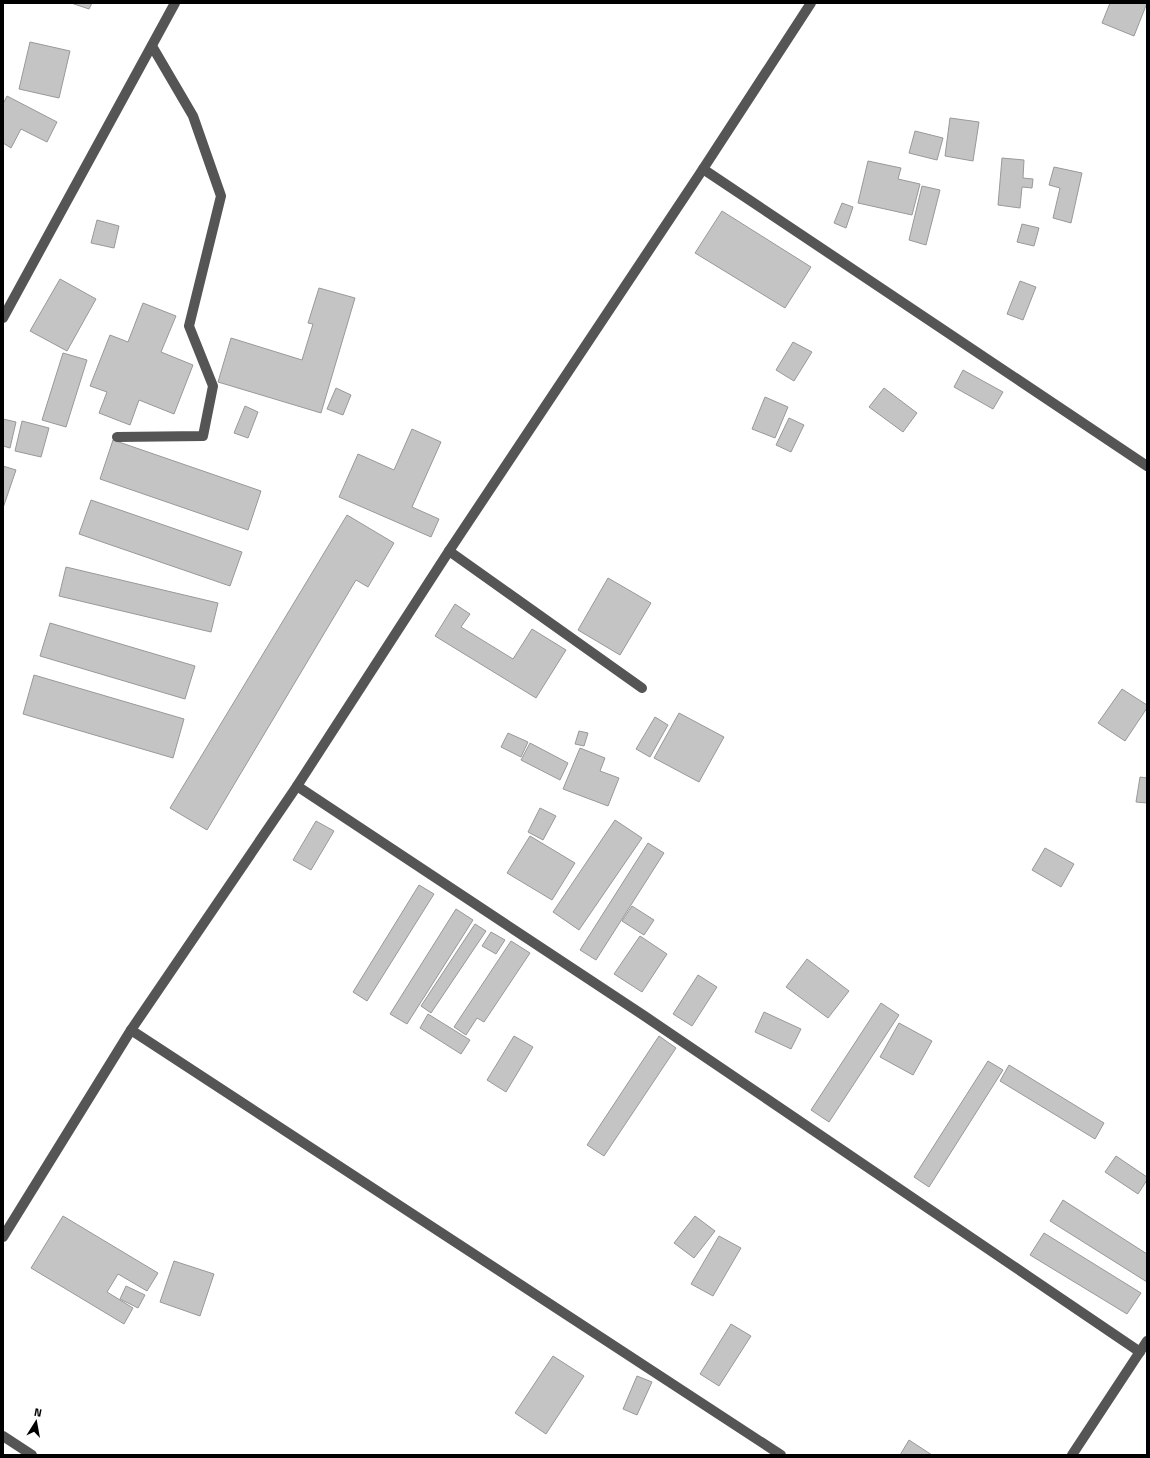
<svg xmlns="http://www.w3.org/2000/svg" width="1150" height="1458" viewBox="0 0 1150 1458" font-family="'Titillium Web',sans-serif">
	<rect width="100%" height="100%" fill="#fff"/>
	<g fill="#c4c4c4" stroke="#999">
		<polygon points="71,3 92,3 89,9"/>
		<polygon points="1110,3 1147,3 1134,36 1102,23"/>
		<polygon points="30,42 70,51 59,98 19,89"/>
		<polygon points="7,96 57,122 47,142 21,129 11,148 3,143 3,104"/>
		<polygon points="950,118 979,122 973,161 945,156"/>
		<polygon points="915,131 943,138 937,160 909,153"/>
		<polygon points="1002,158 1024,160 1023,178 1033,179 1032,188 1022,187 1020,208 998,205"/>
		<polygon points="868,161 901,168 898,179 920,184 912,215 858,203"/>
		<polygon points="1054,167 1082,173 1071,223 1053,218 1060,188 1049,185"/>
		<polygon points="922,186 940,190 926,245 909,240"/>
		<polygon points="842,203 853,207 846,228 834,223"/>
		<polygon points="722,211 811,267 785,308 695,253"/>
		<polygon points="97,220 119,226 114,248 91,243"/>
		<polygon points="1022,224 1039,228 1034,246 1017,242"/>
		<polygon points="60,279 96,299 67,351 30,331"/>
		<polygon points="1020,281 1036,287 1023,320 1007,314"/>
		<polygon points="319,288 355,298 321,413 218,382 231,338 302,360 313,324 308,323"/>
		<polygon points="143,303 176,316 161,352 193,365 174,414 139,400 130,425 99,413 107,392 90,386 110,335 128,342"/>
		<polygon points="793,342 812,352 794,381 776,370"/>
		<polygon points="63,353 87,360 66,427 42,420"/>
		<polygon points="963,370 1003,392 993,409 954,387"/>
		<polygon points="336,388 351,395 343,415 327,409"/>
		<polygon points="884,388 917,413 903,432 869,407"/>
		<polygon points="765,397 788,407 775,438 752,429"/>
		<polygon points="245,406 258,412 248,438 234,433"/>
		<polygon points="789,418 804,425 791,452 776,445"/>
		<polygon points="3,419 16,422 10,448 3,446"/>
		<polygon points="22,421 49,428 41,457 15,451"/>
		<polygon points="412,429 441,442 412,507 439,519 431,537 339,497 358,454 394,470"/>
		<polygon points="113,440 261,491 248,530 100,479"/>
		<polygon points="3,466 16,470 3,508"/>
		<polygon points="91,500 242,552 230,586 79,534"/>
		<polygon points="347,515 394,543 368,587 356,580 207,830 170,808"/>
		<polygon points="66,567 218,603 211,632 59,596"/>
		<polygon points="608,578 651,603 620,655 578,630"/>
		<polygon points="455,604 470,614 461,627 513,659 532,629 566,650 536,698 435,636"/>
		<polygon points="50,623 195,666 185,699 40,656"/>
		<polygon points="34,675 184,719 173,758 23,714"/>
		<polygon points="1122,689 1147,705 1147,708 1125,741 1098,723"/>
		<polygon points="679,713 724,737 699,782 654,758"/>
		<polygon points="655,717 668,725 650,757 636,749"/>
		<polygon points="579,731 588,733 584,746 575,744"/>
		<polygon points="508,733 528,742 521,757 501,747"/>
		<polygon points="530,743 568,763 560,780 521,760"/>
		<polygon points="580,748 605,758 600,771 619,778 608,806 563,789"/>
		<polygon points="1140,777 1147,778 1147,803 1136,802"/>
		<polygon points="540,808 556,816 543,840 528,832"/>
		<polygon points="615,820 642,838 579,930 553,912"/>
		<polygon points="316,821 334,831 311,870 293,860"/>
		<polygon points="530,836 575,863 552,900 507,873"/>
		<polygon points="648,843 664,853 596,960 580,950"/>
		<polygon points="1045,848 1074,864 1061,887 1032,870"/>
		<polygon points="419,885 434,894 367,1001 353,992"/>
		<polygon points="632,906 654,920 644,935 622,921"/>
		<polygon points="456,909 473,920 407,1024 390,1014"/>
		<polygon points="475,924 486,931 431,1013 421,1006"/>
		<polygon points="491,932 505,940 496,954 482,946"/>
		<polygon points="640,936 667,954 642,992 614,974"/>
		<polygon points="511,941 530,953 484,1022 477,1018 466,1035 454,1027"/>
		<polygon points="807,959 849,991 828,1018 786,987"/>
		<polygon points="698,975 717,987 692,1026 673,1014"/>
		<polygon points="881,1003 899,1015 829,1122 811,1110"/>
		<polygon points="764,1012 801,1029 791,1049 755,1032"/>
		<polygon points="428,1014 470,1040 461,1054 420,1028"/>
		<polygon points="899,1023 932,1041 913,1075 880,1057"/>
		<polygon points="514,1036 533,1047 506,1092 487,1080"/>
		<polygon points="659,1036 676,1048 604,1156 587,1145"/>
		<polygon points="988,1061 1003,1070 929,1187 914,1177"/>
		<polygon points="1009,1065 1104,1123 1095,1139 1000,1081"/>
		<polygon points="1116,1156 1147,1177 1147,1180 1138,1194 1105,1172"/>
		<polygon points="1063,1200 1147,1254 1147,1282 1050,1221"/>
		<polygon points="63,1216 158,1273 147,1291 118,1274 107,1292 133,1308 124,1324 31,1268"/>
		<polygon points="695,1216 715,1231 694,1258 674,1243"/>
		<polygon points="1044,1233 1141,1293 1127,1314 1030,1255"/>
		<polygon points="719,1236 741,1248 713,1296 691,1284"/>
		<polygon points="174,1261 214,1274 200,1316 160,1302"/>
		<polygon points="126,1286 145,1295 138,1308 120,1299"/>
		<polygon points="731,1324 751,1336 719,1386 700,1374"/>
		<polygon points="553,1356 584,1376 546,1434 515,1413"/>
		<polygon points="637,1376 652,1382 637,1415 623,1409"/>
		<polygon points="909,1440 932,1455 900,1455"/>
	</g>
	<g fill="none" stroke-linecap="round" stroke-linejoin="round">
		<g stroke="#555" stroke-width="10">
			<polyline points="703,169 1147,466"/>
			<polyline points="3,318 175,3"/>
			<polyline points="117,437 203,436 213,386 189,326 221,196 193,116 152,46"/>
			<polyline points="449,551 642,688"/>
			<polyline points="297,786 646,1017 1140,1352"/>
			<polyline points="131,1030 781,1455"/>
			<polyline points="3,1237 131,1030 297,786 449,551 703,169 811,3"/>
			<polyline points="3,1436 32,1455"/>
			<polyline points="1072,1455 1147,1341"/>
		</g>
	</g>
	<rect width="1150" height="1458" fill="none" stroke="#000000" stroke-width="8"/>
	<g transform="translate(36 1422) rotate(11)" stroke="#ffffff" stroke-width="3" paint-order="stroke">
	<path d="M0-3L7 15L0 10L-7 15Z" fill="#000000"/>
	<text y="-6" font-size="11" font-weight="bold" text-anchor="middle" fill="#000000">N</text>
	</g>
</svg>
